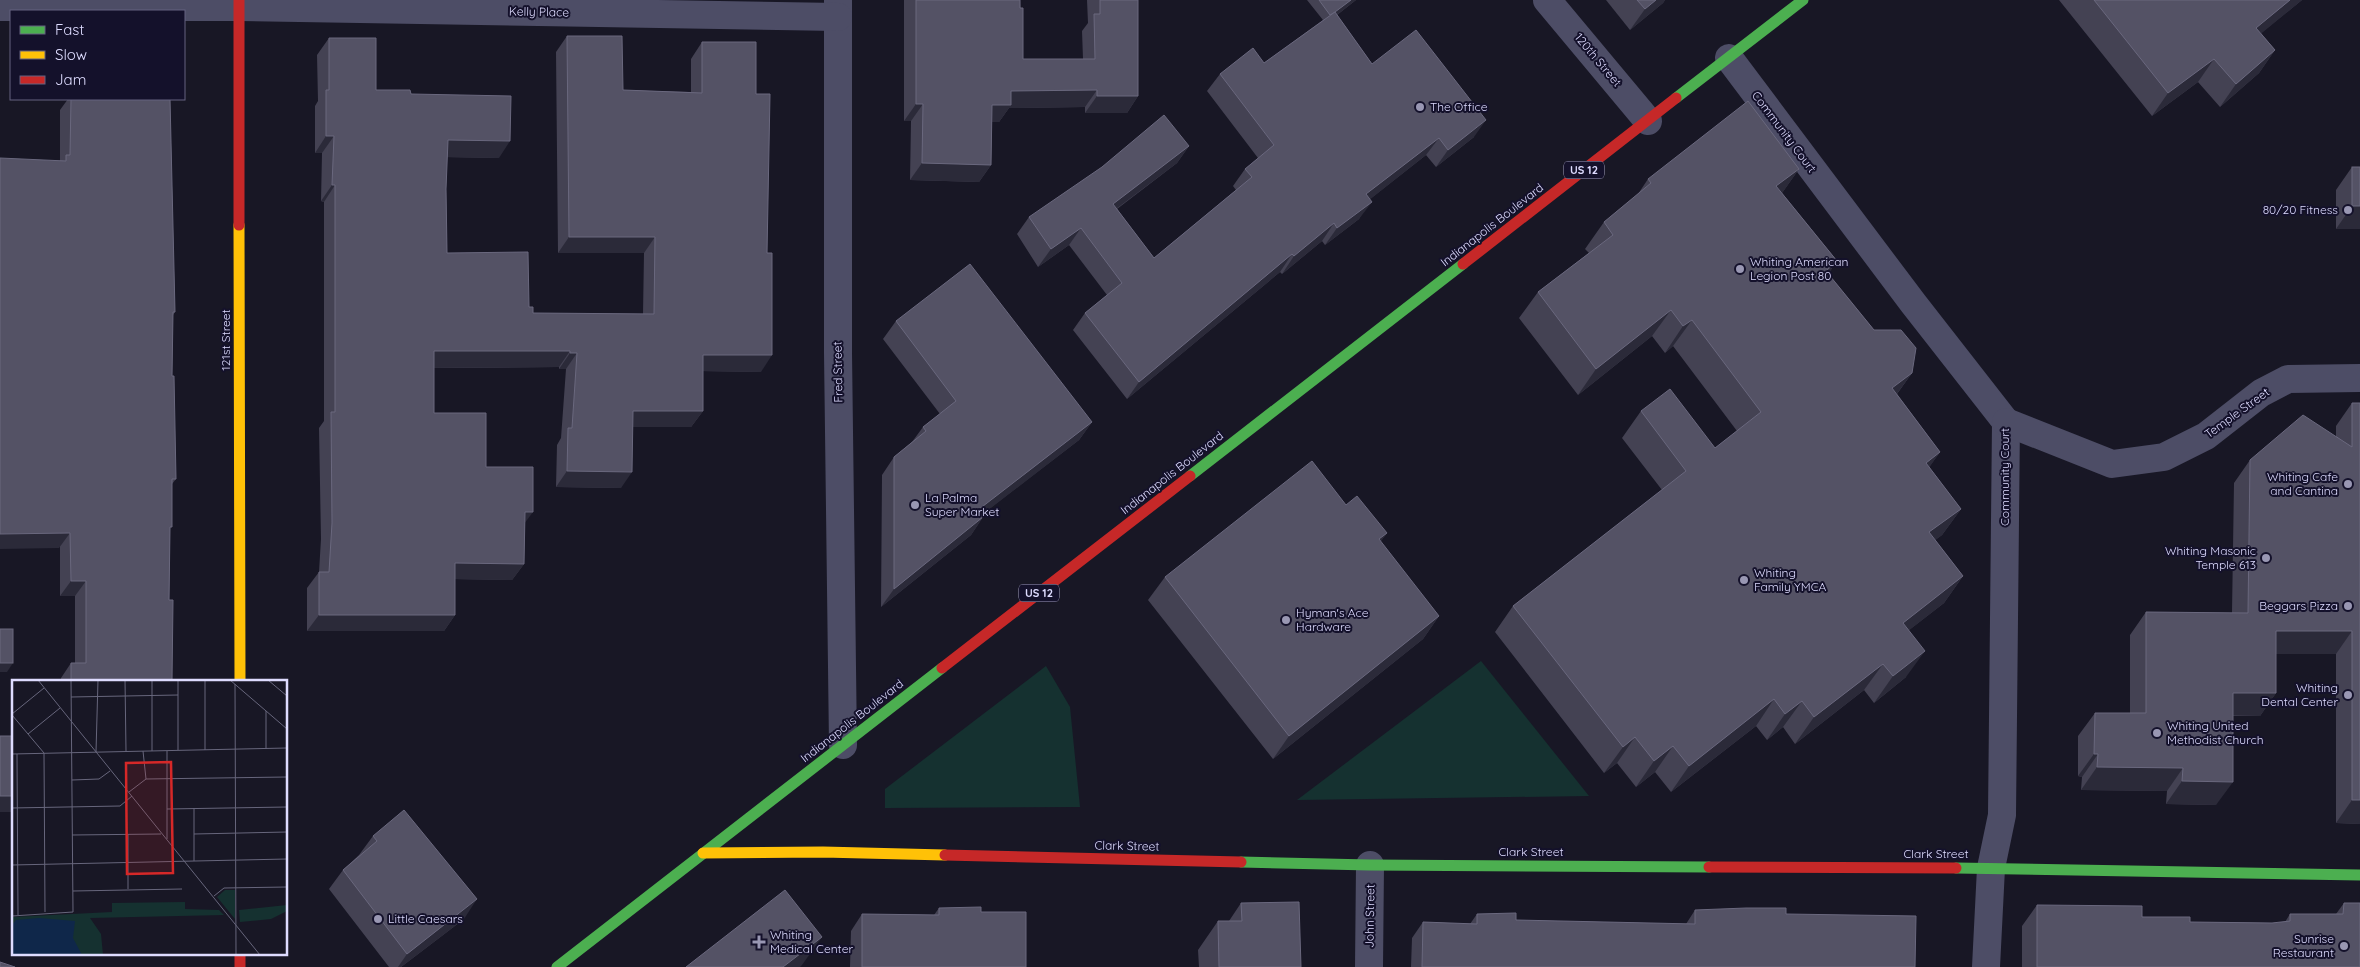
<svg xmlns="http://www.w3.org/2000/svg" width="2360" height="967" viewBox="0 0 2360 967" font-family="Quicksand,sans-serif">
	<rect width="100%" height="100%" fill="#181725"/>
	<g fill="#153130">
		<polygon points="1481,661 1589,796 1297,800"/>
		<polygon points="1046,666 1070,707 1080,807 885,808 885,789"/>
	</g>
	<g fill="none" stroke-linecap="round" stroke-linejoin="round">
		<g stroke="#4d4d66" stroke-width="28">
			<polyline points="838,0 838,353 843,745"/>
			<polyline points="1547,0 1648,121"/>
			<polyline points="0,7 239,7 838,17"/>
			<polyline points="1729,58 1913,303 2006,422 2002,815 1991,868 1986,967"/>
			<polyline points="2006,422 2112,464 2164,457 2206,436 2261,393 2288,379 2360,378"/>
			<polyline points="1369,967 1370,865"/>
		</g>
		<g stroke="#4caf50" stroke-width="11">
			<polyline points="1676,98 1803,0"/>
			<polyline points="1190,476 1463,264"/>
			<polyline points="1241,862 1370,865 1709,867"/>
			<polyline points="1956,868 2360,875"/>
			<polyline points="557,967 942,668"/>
		</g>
		<g stroke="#ffc107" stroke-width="11">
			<polyline points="239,225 240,681"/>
			<polyline points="703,853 823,852 945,855"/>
		</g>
		<g stroke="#c62828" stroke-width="11">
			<polyline points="239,0 239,225"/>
			<polyline points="1463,264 1676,98"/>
			<polyline points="942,668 1190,476"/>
			<polyline points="945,855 1241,862"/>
			<polyline points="1709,867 1956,868"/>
			<polyline points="240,953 240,967"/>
		</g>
	</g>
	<g fill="#444253">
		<polygon points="904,0 1020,0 1023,59 1083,59 1082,31 1088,23 1087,0 1138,0 1138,96 1127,113 1085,113 1085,107 1009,108 999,122 992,122 991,165 979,182 910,180 911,121 904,121"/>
		<polygon points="1307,0 1356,0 1337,15 1372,64 1474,137 1436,167 1426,155 1370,199 1359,219 1325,245 1322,241 1282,274 1280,272 1127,399 1073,330 1085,313 1107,295 1069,245 1038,267 1017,234 1029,217 1189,146 1177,163 1117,209 1154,258 1236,190 1233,186 1245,169 1258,158 1207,91 1220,74 1264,63 1323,20"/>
		<polygon points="1606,0 1665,0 1663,3 1630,30"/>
		<polygon points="2059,0 2302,0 2261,33 2275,50 2259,73 2220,107 2198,82 2152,116"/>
		<polygon points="567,36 623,90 691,92 691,59 702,42 756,94 761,372 703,371 703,411 691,427 633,427 621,488 556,487 557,445 561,438 566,369 559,369 559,367 434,368 434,413 486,467 525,523 524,564 512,580 455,579 455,615 444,631 307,631 307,588 319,572 321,539 319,428 324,421 324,202 321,201 322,153 315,153 315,106 318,101 317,55 329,38 376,90 411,94 499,158 447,157 446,189 447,253 529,307 533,313 643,314 644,253 558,253 556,52"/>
		<polygon points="68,99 170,99 175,312 173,315 172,376 176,479 172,484 170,531 169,600 172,681 61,681 61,678 71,663 75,663 75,596 60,596 60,110"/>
		<polygon points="2360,120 2360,229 2336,229 2336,190 2352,167 2360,167"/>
		<polygon points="1799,169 1782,193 1837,261 1828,274 1874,330 1912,373 1897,394 1940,452 1929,467 1961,509 1942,535 1935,540 1963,576 1944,603 1909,630 1906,677 1874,703 1864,690 1795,744 1783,727 1767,740 1756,726 1671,792 1655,772 1636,787 1617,763 1604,773 1495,632 1513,606 1662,490 1622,438 1641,411 1715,448 1737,431 1673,346 1665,353 1652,336 1578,395 1519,318 1538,292 1589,253 1585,249 1604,222 1638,194 1648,179"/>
		<polygon points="896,321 1092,422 1079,440 981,515 983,517 971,535 881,607 882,475 894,457 912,442 923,427 940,414 883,339"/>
		<polygon points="2352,403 2360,403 2360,824 2336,823 2336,654 2276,654 2276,693 2260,716 2233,716 2216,805 2166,804 2167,791 2081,790 2082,777 2078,776 2078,736 2095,713 2130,713 2130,635 2146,612 2232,613 2234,483 2250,460 2336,437 2336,426"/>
		<polygon points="1346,505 1387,533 1380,542 1439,616 1423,639 1273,759 1148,600 1165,577"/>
		<polygon points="373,836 464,919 401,967 389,967 329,889 343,870 359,855"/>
		<polygon points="1241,903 1301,967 1199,967 1198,950 1218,921 1229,921"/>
		<polygon points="2344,903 2360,967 2022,967 2022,926 2037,905 2190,922 2272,923 2285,922 2290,914 2336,914"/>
		<polygon points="939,908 981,912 1026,967 850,967 851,931 862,914 934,915"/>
		<polygon points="1695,910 1786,914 1915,967 1411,967 1412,938 1423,922 1470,924 1477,914 1516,920 1686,924"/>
	</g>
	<g fill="#2b2a39">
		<polygon points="1351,0 1356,0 1325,24 1331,15"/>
		<polygon points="1656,0 1665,0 1663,3 1630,30 1645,9"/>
		<polygon points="2290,0 2302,0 2240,51 2256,28"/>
		<polygon points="2275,50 2259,73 2220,107 2236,84"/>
		<polygon points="2214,59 2198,82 2152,116 2168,93"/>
		<polygon points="1097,90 1085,107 1009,108 999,122 980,122 992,105 1011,91"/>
		<polygon points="1097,96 1138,96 1127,113 1085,113"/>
		<polygon points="916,104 923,104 911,121 904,121"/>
		<polygon points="1486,120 1474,137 1436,167 1448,150"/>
		<polygon points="326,136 334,136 322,153 315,153"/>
		<polygon points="1439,138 1426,155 1354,212 1366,194"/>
		<polygon points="448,140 510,141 499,158 437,157"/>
		<polygon points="1189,146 1177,163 1100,221 1113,204"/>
		<polygon points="922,163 991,165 979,182 910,180"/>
		<polygon points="1799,169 1780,196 1776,186"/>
		<polygon points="332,185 335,185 324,202 321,201"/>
		<polygon points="1372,202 1359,219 1325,245 1337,228"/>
		<polygon points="2352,206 2360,206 2360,229 2336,229"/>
		<polygon points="1334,223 1322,241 1282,274 1294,256"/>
		<polygon points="1081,228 1069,245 1038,267 1051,249"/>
		<polygon points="569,237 655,237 644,253 558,253"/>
		<polygon points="1292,254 1280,272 1127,399 1139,382"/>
		<polygon points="1837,261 1819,287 1826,271"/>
		<polygon points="1671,310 1652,336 1578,395 1596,369"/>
		<polygon points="1692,320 1673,346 1665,353 1683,326"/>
		<polygon points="434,351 570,351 559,367 423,368"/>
		<polygon points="570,353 577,353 566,369 559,369"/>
		<polygon points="703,355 772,355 761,372 692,371"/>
		<polygon points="1912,373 1893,399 1892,388"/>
		<polygon points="633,411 703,411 691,427 622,427"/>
		<polygon points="1092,422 1079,440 965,528 978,510"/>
		<polygon points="1940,452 1922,478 1926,463"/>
		<polygon points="567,471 632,472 621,488 556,487"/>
		<polygon points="1961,509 1942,535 1911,559 1929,532"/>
		<polygon points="525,512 533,512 521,528"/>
		<polygon points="983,517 971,535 881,607 894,589"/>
		<polygon points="70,533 59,548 0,549 0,534"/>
		<polygon points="1387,533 1370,556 1379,539"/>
		<polygon points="455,563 524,564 512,580 444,579"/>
		<polygon points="1963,576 1944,603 1885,649 1903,623"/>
		<polygon points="71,581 86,581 75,596 60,596"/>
		<polygon points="319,615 455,615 444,631 307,631"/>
		<polygon points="1439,616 1423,639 1273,759 1289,736"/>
		<polygon points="2276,631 2352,631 2336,654 2260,654"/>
		<polygon points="1925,651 1906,677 1874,703 1893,676"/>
		<polygon points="0,663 13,663 7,672 0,672"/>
		<polygon points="1883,664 1864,690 1795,744 1814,717"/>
		<polygon points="2233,693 2276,693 2260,716 2217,715"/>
		<polygon points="1774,699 1756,726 1671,792 1689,766"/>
		<polygon points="1802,701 1783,727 1767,740 1785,714"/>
		<polygon points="1635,737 1617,763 1604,773 1623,747"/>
		<polygon points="1673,746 1655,772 1636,787 1654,761"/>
		<polygon points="2094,754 2098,754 2082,777 2078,776"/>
		<polygon points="2097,767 2183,768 2167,791 2081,790"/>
		<polygon points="2182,781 2233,782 2216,805 2166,804"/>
		<rect x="0" y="796" width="14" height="16"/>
		<polygon points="2352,800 2360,800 2360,824 2336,823"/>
		<polygon points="477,899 464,919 401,967 398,967 407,954"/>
		<polygon points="822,937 802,965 800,967 783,967"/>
		<polygon points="53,953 59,953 51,956"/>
	</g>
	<g fill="#545265" stroke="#6a687e">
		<polygon points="916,0 1020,0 1020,8 1023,8 1023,59 1095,59 1094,14 1100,14 1100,0 1138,0 1138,96 1097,96 1097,90 1011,91 1011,105 992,105 991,165 922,163 923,104 916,104"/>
		<polygon points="1319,0 1351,0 1335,12 1330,15"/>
		<polygon points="1637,0 1656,0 1645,9"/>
		<polygon points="2094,0 2290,0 2256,28 2275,50 2236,84 2214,59 2168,93"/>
		<polygon points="1335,12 1372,64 1416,30 1486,120 1448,150 1439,138 1366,194 1372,202 1337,228 1334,223 1294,256 1292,254 1139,382 1085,313 1122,283 1081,228 1051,249 1029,217 1102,167 1164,115 1189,146 1113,204 1154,258 1252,177 1245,169 1274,145 1220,74 1253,48 1264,63"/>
		<polygon points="567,36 622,36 623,90 702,93 702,42 756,42 756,94 770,94 767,253 772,253 772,355 703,355 703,411 633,411 632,472 567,471 568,428 572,428 577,353 570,353 570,351 434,351 434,413 486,413 486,467 533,467 533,512 525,512 524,564 455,563 455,615 319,615 319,572 329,572 332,523 331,412 335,412 335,185 332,185 334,136 326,136 326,90 329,90 329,38 376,38 376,90 410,90 411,94 511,96 510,141 448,140 446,189 447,253 528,252 529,307 533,307 533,313 654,314 655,237 569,237"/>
		<polygon points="71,99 170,99 175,312 173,312 172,376 174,376 176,479 172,479 172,527 170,527 169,600 173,600 172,681 71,681 71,663 86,663 86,581 71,581 70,533 0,534 0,158 66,161 66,155 70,155"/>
		<polygon points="1748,101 1799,169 1776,186 1837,261 1826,271 1874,330 1901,330 1916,348 1912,373 1892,388 1940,452 1926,463 1961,509 1929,532 1963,576 1903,623 1925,651 1893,676 1883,664 1814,717 1802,701 1785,714 1774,699 1689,766 1673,746 1654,761 1635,737 1623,747 1513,606 1686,471 1641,411 1670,389 1715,448 1761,412 1692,320 1683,326 1671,310 1596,369 1538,292 1613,235 1604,222 1651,183 1648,179"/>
		<rect x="2352" y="167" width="8" height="39"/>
		<polygon points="970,264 1092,422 978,510 983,517 894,589 894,457 926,431 923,427 956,401 896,321"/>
		<polygon points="2352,403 2360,403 2360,800 2352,800 2352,631 2276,631 2276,693 2233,693 2233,782 2182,781 2183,768 2097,767 2098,754 2094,754 2095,713 2146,713 2146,612 2248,613 2250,460 2303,415 2352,447"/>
		<polygon points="1312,461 1346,505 1357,496 1387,533 1379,539 1439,616 1289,736 1165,577"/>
		<rect x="0" y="629" width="13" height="34"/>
		<rect x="0" y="736" width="14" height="60"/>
		<polygon points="404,810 477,899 407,954 343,870 377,841 373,836"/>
		<polygon points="785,890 822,937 783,967 686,967"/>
		<polygon points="1299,902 1301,967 1219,967 1218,921 1242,921 1241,903"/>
		<polygon points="2344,903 2360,903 2360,967 2037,967 2037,905 2142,906 2142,917 2190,917 2190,922 2272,923 2290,921 2290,914 2343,914"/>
		<polygon points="981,907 981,912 1026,912 1026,967 862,967 862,914 939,915 939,908"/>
		<polygon points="1746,908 1786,908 1786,914 1916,916 1915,967 1422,967 1423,922 1477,924 1477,914 1516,913 1516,920 1695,924 1695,910"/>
		<polygon points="0,962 15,967 0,967"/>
	</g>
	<g fill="#9997b3" stroke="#14112b" stroke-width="2">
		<circle cx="1420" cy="107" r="5"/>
		<circle cx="2348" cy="210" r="5"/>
		<circle cx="1740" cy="269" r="5"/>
		<circle cx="2348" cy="484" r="5"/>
		<circle cx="915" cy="505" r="5"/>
		<circle cx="2266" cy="558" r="5"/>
		<circle cx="1744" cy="580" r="5"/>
		<circle cx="2348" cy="606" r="5"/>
		<circle cx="1286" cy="620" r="5"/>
		<circle cx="2348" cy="695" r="5"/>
		<circle cx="2157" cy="733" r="5"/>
		<circle cx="378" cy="919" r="5"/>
		<path d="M756.5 934.5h5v5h5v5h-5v5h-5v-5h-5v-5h5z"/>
		<circle cx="2344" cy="946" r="5"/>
	</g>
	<g text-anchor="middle" stroke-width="4" stroke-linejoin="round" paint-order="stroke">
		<g fill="#14112b" stroke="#a19fbf" stroke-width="1">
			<rect x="1564" y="161.5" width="40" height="17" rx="4"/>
			<rect x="1019" y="584.5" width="40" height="17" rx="4"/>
		</g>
		<g font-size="11" font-weight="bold" fill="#dedcff">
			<text x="1584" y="174">US 12</text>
			<text x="1039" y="597">US 12</text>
		</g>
		<g font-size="12" fill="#dedcff" stroke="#14112b">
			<text transform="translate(539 12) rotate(1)" y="4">Kelly Place</text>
			<text transform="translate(1598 60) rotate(50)" y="4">120th Street</text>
			<text transform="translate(1784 132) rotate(53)" y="4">Community Court</text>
			<text transform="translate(1492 225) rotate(-38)" y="4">Indianapolis Boulevard</text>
			<text transform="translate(226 340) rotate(-90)" y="4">121st Street</text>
			<text transform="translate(838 372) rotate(-91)" y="4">Fred Street</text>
			<text transform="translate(2237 413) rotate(-36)" y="4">Temple Street</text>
			<text transform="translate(1172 473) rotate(-38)" y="4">Indianapolis Boulevard</text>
			<text transform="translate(2005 477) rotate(-90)" y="4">Community Court</text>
			<text transform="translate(852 721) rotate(-38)" y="4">Indianapolis Boulevard</text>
			<text transform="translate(1127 846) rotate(1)" y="4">Clark Street</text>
			<text x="1531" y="856">Clark Street</text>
			<text x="1936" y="858">Clark Street</text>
			<text transform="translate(1370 916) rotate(-89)" y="4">John Street</text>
		</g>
		<g font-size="12" fill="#dedcff" stroke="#14112b" text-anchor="start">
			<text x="1430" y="111">The Office</text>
			<text x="2338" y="214" text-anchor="end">80/20 Fitness</text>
			<text x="1750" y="266">Whiting American<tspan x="1750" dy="14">Legion Post 80</tspan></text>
			<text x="2338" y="481" text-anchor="end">Whiting Cafe<tspan x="2338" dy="14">and Cantina</tspan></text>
			<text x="925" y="502">La Palma<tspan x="925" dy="14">Super Market</tspan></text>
			<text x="2256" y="555" text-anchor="end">Whiting Masonic<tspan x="2256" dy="14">Temple 613</tspan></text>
			<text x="1754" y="577">Whiting<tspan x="1754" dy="14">Family YMCA</tspan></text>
			<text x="2338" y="610" text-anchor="end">Beggars Pizza</text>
			<text x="1296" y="617">Hyman's Ace<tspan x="1296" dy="14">Hardware</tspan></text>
			<text x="2338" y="692" text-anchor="end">Whiting<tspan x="2338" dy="14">Dental Center</tspan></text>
			<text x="2167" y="730">Whiting United<tspan x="2167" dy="14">Methodist Church</tspan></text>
			<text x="388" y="923">Little Caesars</text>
			<text x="770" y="939">Whiting<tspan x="770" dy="14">Medical Center</tspan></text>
			<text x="2334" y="943" text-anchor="end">Sunrise<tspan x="2334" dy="14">Restaurant</tspan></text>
		</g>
	</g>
	<g transform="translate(12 680)">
		<rect width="275" height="275" fill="#181725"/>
		<path d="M213 210H223V239L205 217ZM173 222V229L207 230 212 235 78 238 89 254 91 275H0V237L100 232V223ZM275 225V231L259 239 228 242 227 230Z" fill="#153130"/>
		<path d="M27 238 63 241 61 258 70 275H0V245L4 240Z" fill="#0f274a"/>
		<path fill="none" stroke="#67667c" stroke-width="1" d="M26 0 248 275M113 0 114 71M140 0V71M193 0V70M218 0 275 49M256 0 275 16M223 4 224 275M59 17 166 15M254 31V69M0 34 32 8M0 35 32 73 33 232M16 54 48 28M166 70V0M131 71 134 99M155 71V159M84 72 86 0M0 74 275 68M5 74 6 235M60 100 87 99 98 91M117 112 134 99 275 97M0 128 108 126 120 116M182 128V181M155 129 275 127M116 154V209M182 154 275 152M60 155 149 154M0 185 275 179M61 211 170 209M202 216 212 208 275 207M0 236 61 232 59 0"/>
		<path fill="#d62828" fill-opacity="0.15" stroke="#d62828" stroke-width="2.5" d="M159 82 161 193 115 194 114 83Z"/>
		<rect width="275" height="275" fill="none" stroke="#dedcff" stroke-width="2.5"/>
	</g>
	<rect x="10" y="10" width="175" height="90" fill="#14112b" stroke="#656280"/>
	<rect x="20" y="26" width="25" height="8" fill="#4caf50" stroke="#656280"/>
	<text x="55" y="35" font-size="15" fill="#dedcff">Fast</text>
	<rect x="20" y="51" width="25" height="8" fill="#ffc107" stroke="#656280"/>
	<text x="55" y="60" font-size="15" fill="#dedcff">Slow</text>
	<rect x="20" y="76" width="25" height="8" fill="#c62828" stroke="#656280"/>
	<text x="55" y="85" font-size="15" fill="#dedcff">Jam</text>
</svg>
